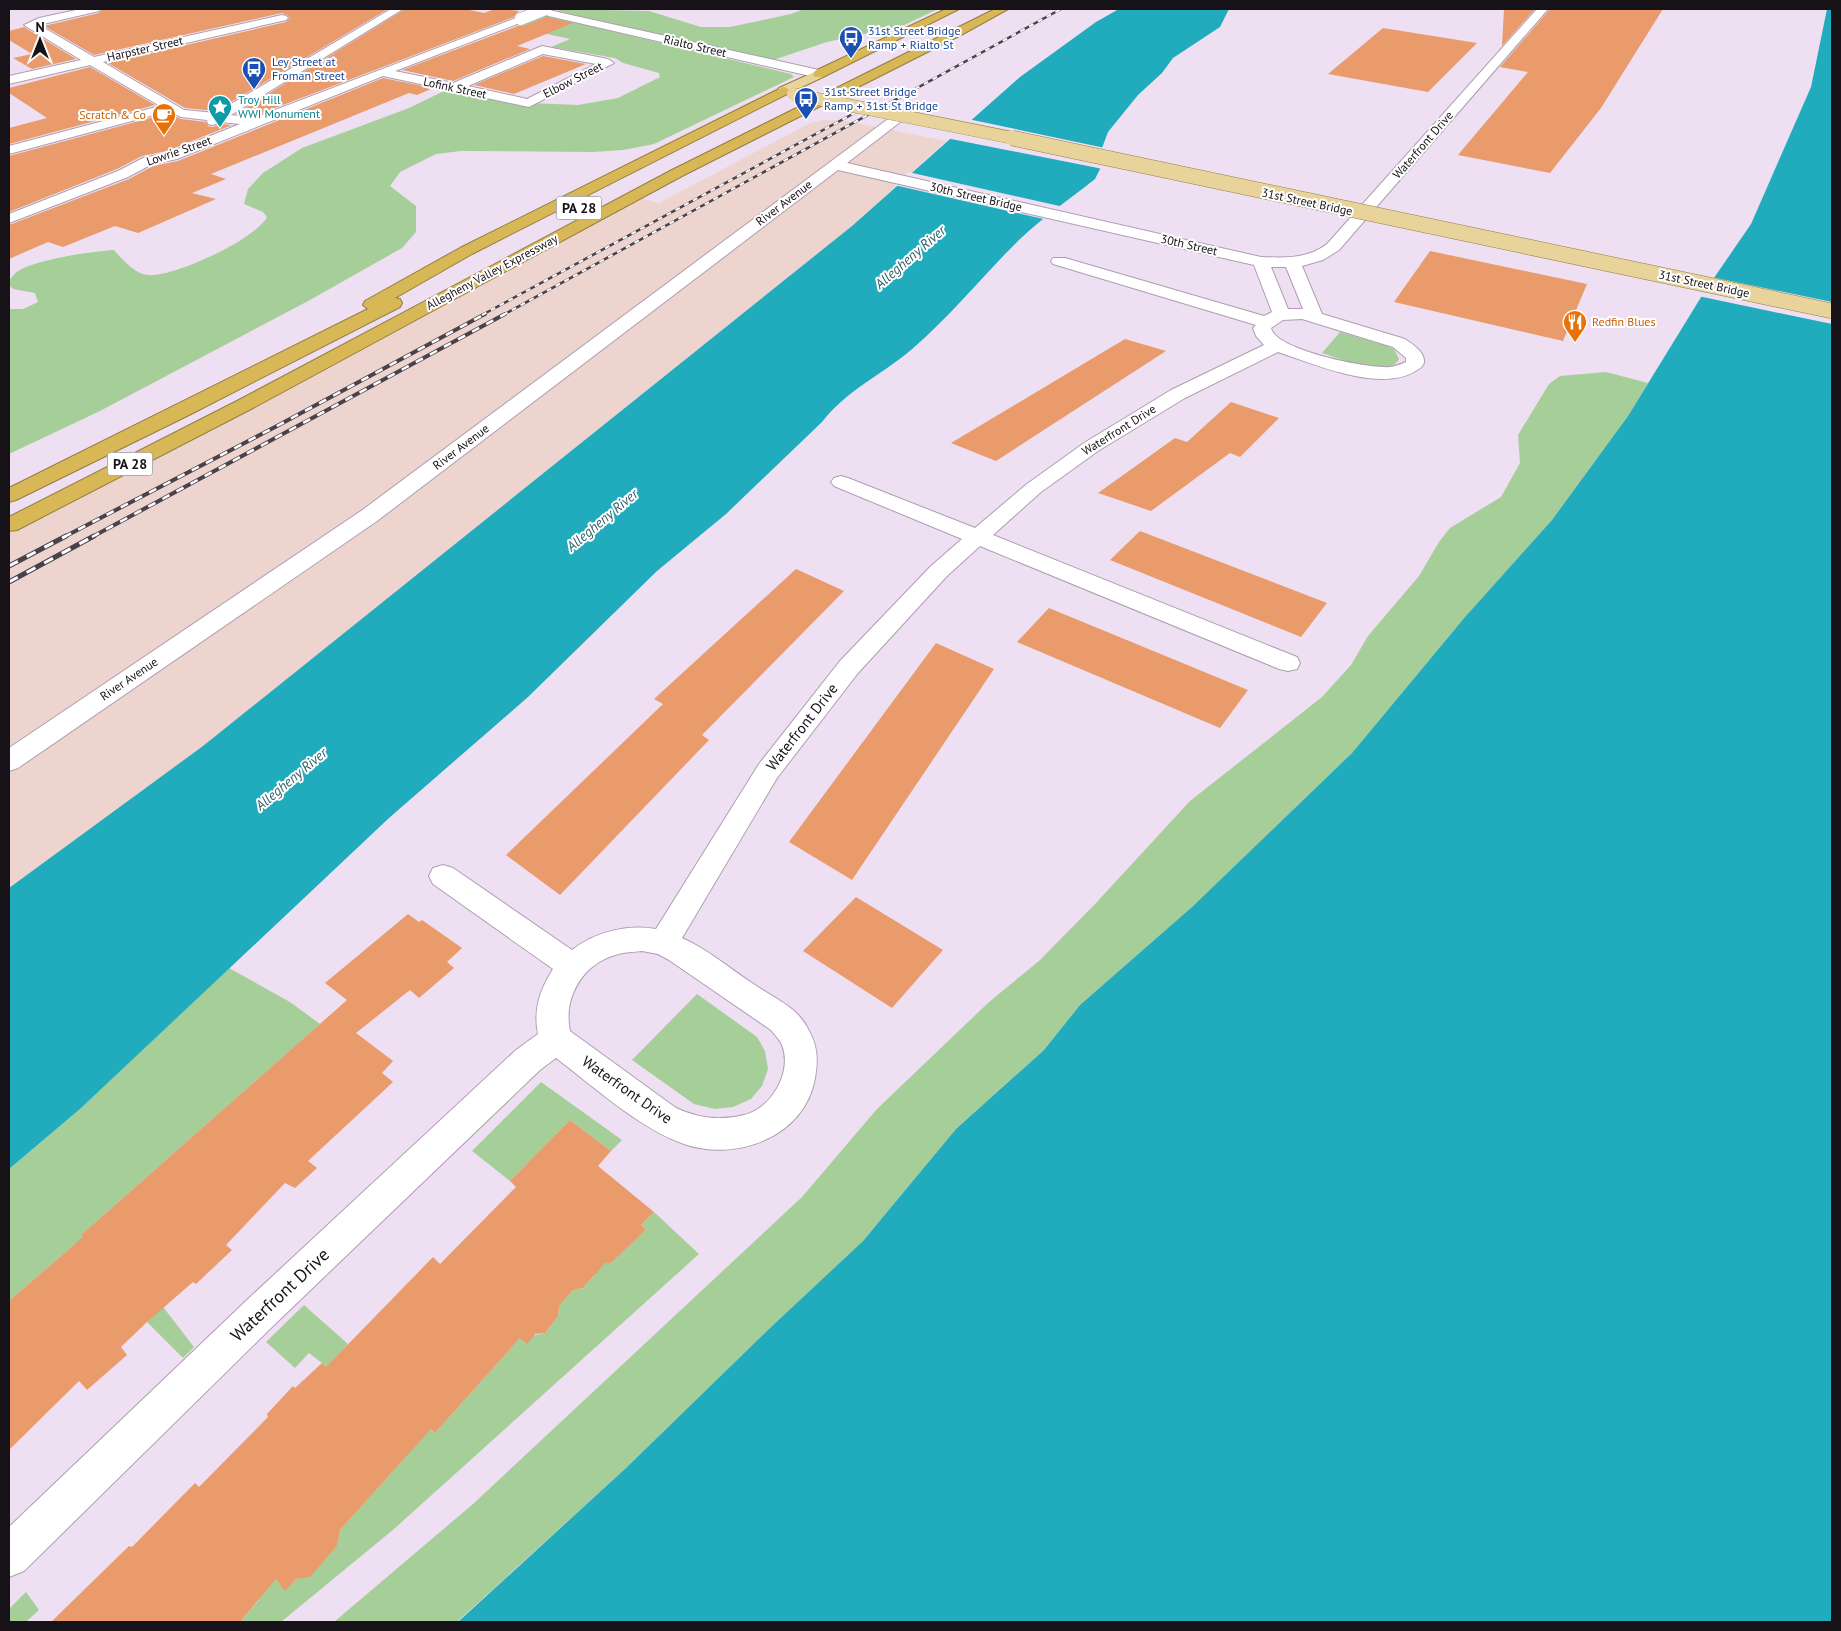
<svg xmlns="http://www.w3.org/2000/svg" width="1841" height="1631" viewBox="0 0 1841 1631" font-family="'PT Sans',sans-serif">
	<rect width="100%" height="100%" fill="#efdff2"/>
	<polygon fill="#eed4cf" points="823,120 846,121 946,141 852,226 203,746 9,888 9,525 62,499 633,196 659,203 810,123"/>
	<g fill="#a6ce99">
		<polygon points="562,9 649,11 701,27 730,27 791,14 804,9 938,9 902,26 827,42 773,60 557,11"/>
		<path d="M544 15 791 74 794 77 654 144 623 150 593 152 461 151 436 154 400 172 390 186 416 206V232L402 248 310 300 100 411 9 454V309H23L38 302 35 293 13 289 9 285V281C11 278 14 274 17 272 32 260 94 251 114 250 122 259 135 274 147 275 173 278 256 239 267 217L263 212 244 204 248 189 263 173 302 148 409 108 444 91 460 89 529 103 578 105 618 98 660 77 659 73 623 63 615 58 551 47 570 39 515 27Z"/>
		<path d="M1340 332 1387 346 1394 349 1399 359C1389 379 1338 358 1322 353Z"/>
		<polygon points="1606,372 1648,383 1628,416 1552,520 1465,617 1352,753 1192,907 1080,1005 1044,1050 956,1129 863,1241 770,1328 626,1468 457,1622 334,1622 473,1504 802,1197 877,1109 989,1002 1039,961 1096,903 1190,801 1322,697 1351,665 1368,636 1419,576 1439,542 1450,528 1501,497 1520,463 1518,435 1549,384 1560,376"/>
		<polygon points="229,968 290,1002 320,1024 81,1235 158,1304 160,1303 194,1347 183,1358 147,1322 75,1244 9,1301 9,1169 80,1109"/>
		<polygon points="697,994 757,1037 765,1051 768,1069 762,1086 751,1099 733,1107 715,1109 694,1104 632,1060"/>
		<polygon points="541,1082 622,1140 611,1151 570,1120 510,1181 472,1151"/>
		<polygon points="654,1212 699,1254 394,1529 281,1622 240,1622 259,1600 263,1584 272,1574 285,1590 296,1579 310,1576 337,1546 340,1530 410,1452 322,1363 309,1353 295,1368 266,1342 304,1305 348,1344 337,1356 408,1430 419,1418 435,1433 520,1338 545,1333 558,1316 559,1306 573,1290 583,1288 594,1276 595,1267 602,1258 610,1264 646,1230 641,1225"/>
		<polygon points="26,1592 39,1610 26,1622 9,1622 9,1609"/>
	</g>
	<g fill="#20acbd">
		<path d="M1119 9H1229L1220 27 1173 58 1162 73 1138 95 1108 132 1102 148 1100 169 1095 179C1070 199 1043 217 1020 239 983 275 951 316 911 350 880 376 847 390 822 422L726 514 657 571 528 697 389 818 80 1109 9 1169V888L203 746 852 226 1020 77 1096 22Z"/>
		<polygon points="1827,9 1832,9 1832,1622 458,1622 626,1468 770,1328 863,1241 956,1129 1044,1050 1080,1005 1192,907 1352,753 1465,617 1552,520 1628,416 1703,294 1751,224 1811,87"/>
	</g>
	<g fill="#efdff2">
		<polygon points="968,119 1105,148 1103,169 946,138"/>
		<polygon points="908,172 1064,207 1048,220 894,185"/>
		<polygon points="1711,277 1832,302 1832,324 1698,296"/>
	</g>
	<g fill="#e99b6c">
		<polygon points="102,9 388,9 216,111 185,108 108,63 286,22 290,18 287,15 282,13 94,55 44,26 99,13"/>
		<polygon points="405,9 464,9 484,13 495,9 504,9 519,11 514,17 254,116 236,114"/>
		<polygon points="1504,9 1535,9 1502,46"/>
		<polygon points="1550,9 1663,9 1601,108 1550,173 1458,155 1528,72 1500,67"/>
		<polygon points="546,17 573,23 517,46 530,49 453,81 402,70 518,26 524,26"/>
		<polygon points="24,27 76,59 32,69 13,58 32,54 9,40 9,31"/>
		<polygon points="1383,28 1477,43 1428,92 1328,74"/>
		<polygon points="543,56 586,64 514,94 474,85"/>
		<polygon points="90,67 155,105 9,144 9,128 47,118 9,93 9,88"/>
		<polygon points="383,78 433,88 417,95 409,93 211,174 226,179 192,193 216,199 138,233 115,226 63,247 48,242 9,259 9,225 129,179 153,166 178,161"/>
		<polygon points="169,113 181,119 206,122 208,126 213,127 221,124 232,125 167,151 142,156 117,169 9,212 9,156"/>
		<polygon points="1430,251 1587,284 1563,341 1394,302"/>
		<polygon points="1125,339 1166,351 996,461 951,443"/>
		<polygon points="1231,402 1279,418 1240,457 1230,453 1151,511 1098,493 1175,438 1187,442"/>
		<polygon points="1140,531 1327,603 1301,637 1110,560"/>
		<polygon points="796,569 844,591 702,735 709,740 560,895 506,855 663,704 654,699"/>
		<polygon points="1049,608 1248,690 1220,728 1017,642"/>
		<polygon points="936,643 994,669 852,880 789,842"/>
		<polygon points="856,897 943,950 892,1008 803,951"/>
		<polygon points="408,914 419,922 422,920 462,948 447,962 454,968 419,998 410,990 356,1033 393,1061 382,1073 393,1082 308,1161 317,1168 295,1188 285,1183 226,1245 232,1250 196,1284 193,1282 147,1322 121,1347 127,1355 87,1390 79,1381 9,1450 9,1301 83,1237 81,1235 347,1000 325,983"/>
		<polygon points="570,1120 611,1151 598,1166 654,1212 641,1225 646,1230 610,1264 606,1262 583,1288 573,1290 559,1306 558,1316 545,1333 535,1334 527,1344 520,1338 435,1433 431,1429 340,1530 337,1546 310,1577 296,1579 285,1591 276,1579 240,1622 51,1622 129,1546 132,1547 195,1483 199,1487 268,1417 267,1414 293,1386 295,1388 322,1363 326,1367 433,1257 440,1264 516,1187 510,1181"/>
	</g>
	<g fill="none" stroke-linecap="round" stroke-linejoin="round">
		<g stroke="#ad9eb0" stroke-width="2">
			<g id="minor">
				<path d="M81 9H100L99 11 39 25 94 57 282 15 286 16 288 18 286 20 103 62 184 110 216 113 391 9H403L231 115 254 118 521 16 525 17 527 19 525 21 395 71 453 83 542 46 608 59 614 63 529 107 383 76 177 159 152 164 128 177 9 223V214L118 171 143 158 168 153 240 124 221 122 213 125 208 124 207 120 181 117 169 111 9 154V146L160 106 90 65 9 84V76L81 60 24 25 39 18ZM543 54 596 64 527 99 468 86Z"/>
				<polygon points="526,9 544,9 819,70 825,74 819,78 531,12"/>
				<path d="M1537 9H1548L1339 250 1323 260 1302 266 1322 314 1405 339C1412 344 1425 352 1424 362 1423 368 1418 369 1414 372 1378 392 1314 364 1278 352L1185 398 1098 451 1041 492 993 535 1297 657 1300 663 1297 669 1288 671 1279 669 980 546 947 576 858 673 777 778 682 938C707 949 729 968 752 983 765 992 781 1000 793 1010 799 1015 806 1024 809 1031 818 1046 818 1062 815 1078 805 1137 736 1162 684 1144 640 1129 593 1086 556 1058L540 1070 274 1325 24 1571 9 1577V1527L248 1299 516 1050 538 1034C533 1009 540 990 553 969L433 884 429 876 433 868 443 865 453 868 572 950C595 932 627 924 656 929L759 764 840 661 931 566 962 539 834 486 831 482 834 478 841 476 848 478 975 528 1027 484 1084 443 1171 390 1264 345 1256 336 1253 328 1256 325 1053 264 1051 261 1053 258H1065L1264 316 1272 312 1254 265 838 170 377 521 18 768 9 771V748L361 511 896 113 901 112 908 116 847 163 1261 257C1285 258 1307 259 1327 244ZM1271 267H1286L1303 309H1288ZM1302 319 1393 347 1406 358V362C1399 365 1392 368 1384 367 1362 367 1276 350 1271 328L1283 320ZM642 951 658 954 669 960 771 1030C774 1034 780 1040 782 1045 793 1072 771 1109 744 1115 721 1121 697 1118 676 1108L570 1031C563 998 582 965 615 955 624 952 633 952 642 951Z"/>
			</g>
		</g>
		<g stroke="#947d40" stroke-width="2">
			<polygon id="major" points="819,70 823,71 825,74 823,77 787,94 779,94 777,91 779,88"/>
		</g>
		<g stroke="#947d40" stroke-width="2">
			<g id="highway">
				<polygon points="946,9 959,9 823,77 815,77 813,74 815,71"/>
				<polygon points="995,9 1008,9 961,35 682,176 251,409 17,530 9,531 9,517 237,401 672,170"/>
				<polygon points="783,87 787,88 789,91 787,94 472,254 395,298 400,299 402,303 400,307 189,415 16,500 9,502 9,488 368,309 363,305 365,301 460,248"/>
			</g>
		</g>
		<use href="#minor" fill="#fff" fill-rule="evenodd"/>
		<use href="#major" fill="#e8d49a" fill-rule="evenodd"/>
		<use href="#highway" fill="#d8b756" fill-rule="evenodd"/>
		<g stroke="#49424b" stroke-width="2.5">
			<g id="rail-far2">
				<polyline points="482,315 873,103"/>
				<polyline points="503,315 1061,9"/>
			</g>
		</g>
		<g stroke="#49424b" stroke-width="4">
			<g id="rail-far1">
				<polyline points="64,537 277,426 485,314"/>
				<polyline points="92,537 505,314"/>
			</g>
		</g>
		<g stroke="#49424b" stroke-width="5">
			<g id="rail">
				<polyline points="9,566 66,536"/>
				<polyline points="9,582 94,536"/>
			</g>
		</g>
		<use href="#rail-far2" stroke="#fff" stroke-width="2" stroke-dasharray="5" stroke-linecap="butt"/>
		<use href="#rail-far1" stroke="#fff" stroke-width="2.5" stroke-dasharray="8" stroke-linecap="butt"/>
		<use href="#rail" stroke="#fff" stroke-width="3" stroke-dasharray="10" stroke-linecap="butt"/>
		<g stroke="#ad9eb0" stroke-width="13" stroke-linecap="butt">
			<polyline id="minor-bridge" points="521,19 546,9"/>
		</g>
		<g stroke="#947d40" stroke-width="13" stroke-linecap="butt">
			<polyline id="major-bridge-far1" points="793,94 1018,139"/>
		</g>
		<g stroke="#947d40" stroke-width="16" stroke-linecap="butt">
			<polyline id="major-bridge" points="1012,138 1832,311"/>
		</g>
		<use href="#minor-bridge" stroke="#fff" stroke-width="12"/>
		<use href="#major-bridge-far1" stroke="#e8d49a" stroke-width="12"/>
		<use href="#major-bridge" stroke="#e8d49a" stroke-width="15"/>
	</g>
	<defs>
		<g id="bus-pin" transform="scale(1.25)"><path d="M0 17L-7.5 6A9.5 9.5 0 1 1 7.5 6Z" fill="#1a4fb4" stroke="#fff"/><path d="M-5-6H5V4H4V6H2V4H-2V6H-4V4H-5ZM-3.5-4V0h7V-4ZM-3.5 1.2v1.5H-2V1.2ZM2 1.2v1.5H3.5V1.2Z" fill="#fff"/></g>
		<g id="sight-pin" transform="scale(1.25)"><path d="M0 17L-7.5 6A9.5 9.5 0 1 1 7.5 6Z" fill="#0f9aa8" stroke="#fff"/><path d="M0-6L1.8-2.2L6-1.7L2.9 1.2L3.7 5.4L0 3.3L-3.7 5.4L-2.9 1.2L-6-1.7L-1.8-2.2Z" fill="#fff"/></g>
		<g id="cafe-pin" transform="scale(1.25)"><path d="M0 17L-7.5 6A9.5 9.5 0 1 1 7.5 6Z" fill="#e8710a" stroke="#fff"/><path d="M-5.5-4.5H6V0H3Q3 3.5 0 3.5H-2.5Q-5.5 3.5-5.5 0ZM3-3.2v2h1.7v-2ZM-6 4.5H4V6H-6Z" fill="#fff"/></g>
		<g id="restaurant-pin" transform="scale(1.25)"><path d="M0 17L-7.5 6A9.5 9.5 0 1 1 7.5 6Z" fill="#e8710a" stroke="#fff"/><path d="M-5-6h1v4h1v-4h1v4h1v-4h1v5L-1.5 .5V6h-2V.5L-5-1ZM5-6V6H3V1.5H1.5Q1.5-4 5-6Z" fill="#fff"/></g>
	</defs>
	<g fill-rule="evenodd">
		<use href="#bus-pin" x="851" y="38"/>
		<use href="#bus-pin" x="254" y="69"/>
		<use href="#bus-pin" x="806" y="99"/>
		<use href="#sight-pin" x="220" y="107"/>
		<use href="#cafe-pin" x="164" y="115"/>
		<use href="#restaurant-pin" x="1575" y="322"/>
	</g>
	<g text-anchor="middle" stroke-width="4" stroke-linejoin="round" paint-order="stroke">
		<g font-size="12" fill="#164399" stroke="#fff" text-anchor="start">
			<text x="868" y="35">31st Street Bridge<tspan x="868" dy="14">Ramp + Rialto St</tspan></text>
			<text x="272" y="66">Ley Street at<tspan x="272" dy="14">Froman Street</tspan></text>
			<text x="824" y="96">31st Street Bridge<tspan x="824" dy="14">Ramp + 31st St Bridge</tspan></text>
		</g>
		<g font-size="12" fill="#171218" stroke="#fff">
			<text transform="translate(695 46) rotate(13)" y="4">Rialto Street</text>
			<text transform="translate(145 49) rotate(-13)" y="4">Harpster Street</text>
			<text transform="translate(573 80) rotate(-27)" y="4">Elbow Street</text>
			<text transform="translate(455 88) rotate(12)" y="4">Lofink Street</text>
			<text transform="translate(1423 145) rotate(-49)" y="4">Waterfront Drive</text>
			<text transform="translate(179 151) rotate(-19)" y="4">Lowrie Street</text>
			<text transform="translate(976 197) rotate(13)" y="4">30th Street Bridge</text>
			<text transform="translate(1307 202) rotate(12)" y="4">31st Street Bridge</text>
			<text transform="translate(784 203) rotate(-37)" y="4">River Avenue</text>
			<text transform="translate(1189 245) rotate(13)" y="4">30th Street</text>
			<text transform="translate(492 272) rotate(-28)" y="4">Allegheny Valley Expressway</text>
			<text transform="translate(1704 284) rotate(12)" y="4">31st Street Bridge</text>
			<text transform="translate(1119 430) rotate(-32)" y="4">Waterfront Drive</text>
			<text transform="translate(461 447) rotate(-37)" y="4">River Avenue</text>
			<text transform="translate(129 679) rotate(-34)" y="4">River Avenue</text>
		</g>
		<g font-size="12" fill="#0d838f" stroke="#fff" text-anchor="start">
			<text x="238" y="104">Troy Hill<tspan x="238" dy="14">WWI Monument</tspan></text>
		</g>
		<g font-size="12" fill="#c56008" stroke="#fff" text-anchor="end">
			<text x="146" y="119">Scratch &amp; Co</text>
			<text x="1592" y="326" text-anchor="start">Redfin Blues</text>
		</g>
		<g fill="#fff" stroke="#5d595d" stroke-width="1">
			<rect x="556.5" y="196.5" width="45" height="23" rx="4"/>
			<rect x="107.5" y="452.5" width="45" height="23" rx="4"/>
		</g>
		<g font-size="14" font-weight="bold" fill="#171218">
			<text x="579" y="213">PA 28</text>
			<text x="130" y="469">PA 28</text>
		</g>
		<g font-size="14" font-style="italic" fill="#2c6068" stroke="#fff">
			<text transform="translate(910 257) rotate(-41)" y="5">Allegheny River</text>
			<text transform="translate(602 520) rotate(-40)" y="5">Allegheny River</text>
			<text transform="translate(291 779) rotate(-40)" y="5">Allegheny River</text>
		</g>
		<g font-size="15" fill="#171218" stroke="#fff">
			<text transform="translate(802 727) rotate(-52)" y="5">Waterfront Drive</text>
			<text transform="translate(627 1090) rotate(35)" y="5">Waterfront Drive</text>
		</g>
		<g font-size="18" fill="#171218" stroke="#fff">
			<text transform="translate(280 1295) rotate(-43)" y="6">Waterfront Drive</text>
		</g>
	</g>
	<rect width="1841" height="1631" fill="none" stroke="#171218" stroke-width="20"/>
	<g transform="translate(40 40)" stroke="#ffffff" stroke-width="4" paint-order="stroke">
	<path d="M0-4L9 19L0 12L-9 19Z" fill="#171218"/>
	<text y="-8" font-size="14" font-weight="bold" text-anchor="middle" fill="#171218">N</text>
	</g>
</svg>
